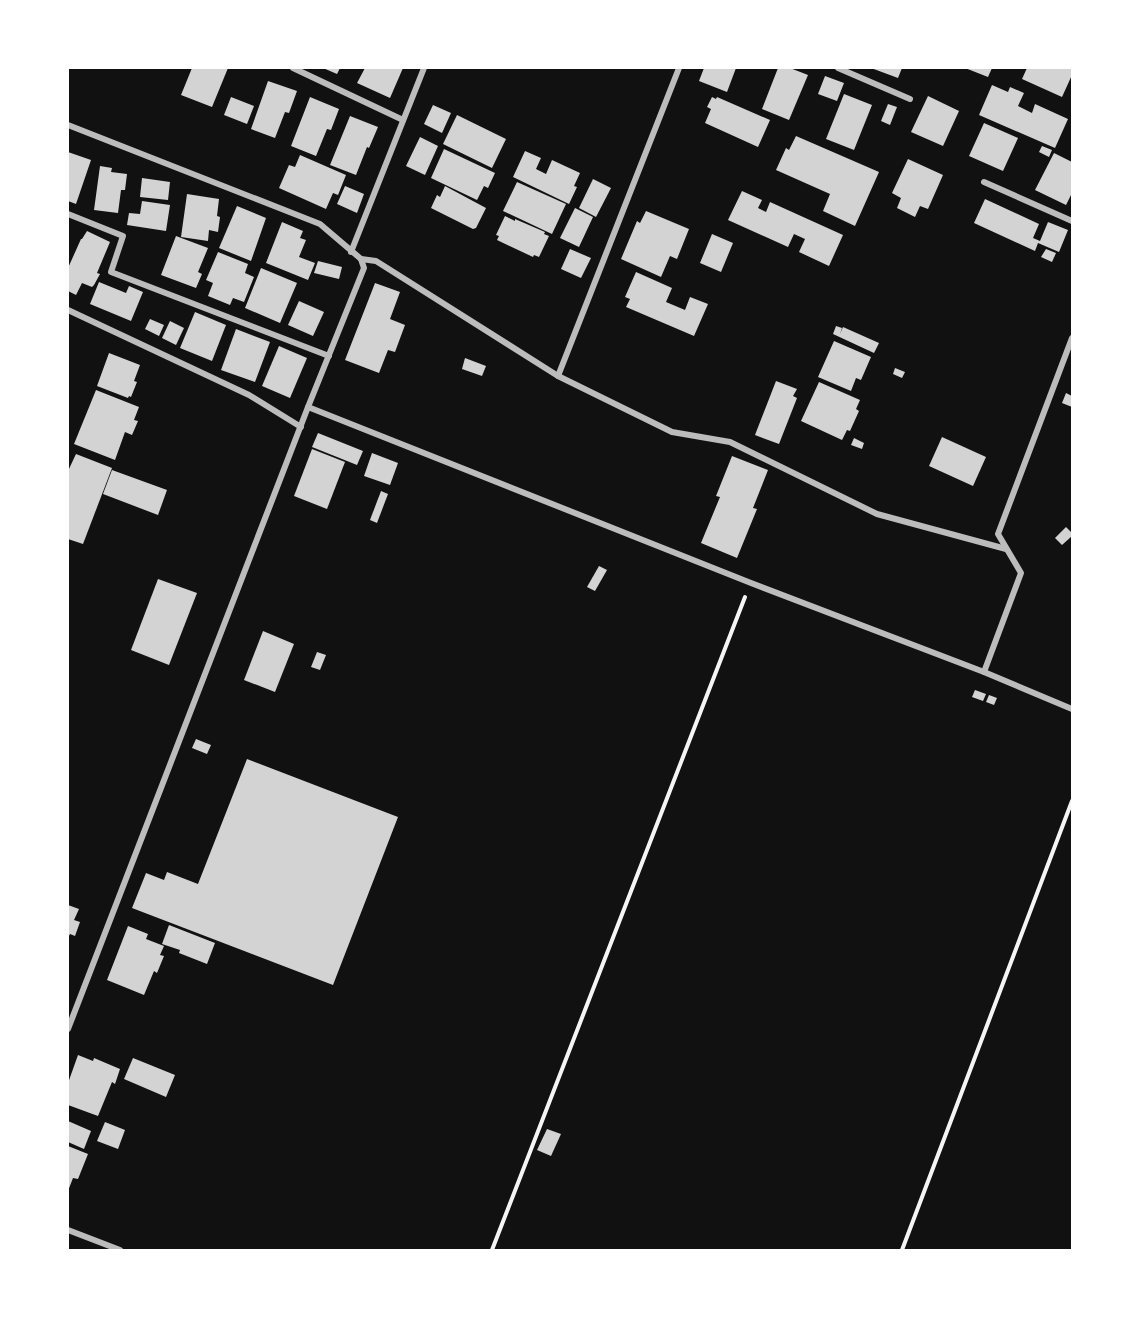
<svg xmlns="http://www.w3.org/2000/svg" width="1140" height="1318" viewBox="0 0 1140 1318" font-family="'DM Sans',sans-serif">
	<rect width="100%" height="100%" fill="#111"/>
	<g fill="#d3d3d3">
		<polygon points="192,68 228,68 212,107 181,95"/>
		<polygon points="323,68 340,68 337,74"/>
		<polygon points="365,68 403,68 390,98 357,83"/>
		<polygon points="704,68 736,68 727,92 699,81"/>
		<polygon points="778,68 790,68 808,75 789,120 762,109"/>
		<polygon points="871,68 902,68 898,78"/>
		<polygon points="965,68 992,68 988,77"/>
		<polygon points="1027,68 1072,68 1072,75 1062,97 1022,79"/>
		<polygon points="825,76 844,83 837,101 818,94"/>
		<polygon points="268,81 297,91 289,113 285,112 275,138 251,129"/>
		<polygon points="992,85 1008,92 1010,87 1024,93 1018,106 1032,113 1035,104 1068,119 1055,148 979,115"/>
		<polygon points="844,94 872,105 854,150 826,139"/>
		<polygon points="928,96 959,111 943,146 911,132"/>
		<polygon points="231,97 254,106 247,124 224,115"/>
		<polygon points="310,97 339,109 331,130 327,129 316,156 291,146"/>
		<polygon points="712,97 716,99 717,97 770,120 758,147 705,123 711,109 707,107"/>
		<polygon points="888,104 897,107 890,125 881,121"/>
		<polygon points="433,105 451,113 442,133 424,124"/>
		<polygon points="457,115 506,139 492,168 443,144"/>
		<polygon points="350,116 378,127 369,148 367,147 356,175 330,165"/>
		<polygon points="984,123 1018,138 1003,171 969,156"/>
		<polygon points="796,136 879,172 855,226 823,211 830,194 776,170 786,148 789,150"/>
		<polygon points="420,137 438,146 425,175 406,166"/>
		<polygon points="1042,146 1052,150 1049,157 1039,152"/>
		<polygon points="444,149 495,173 488,188 484,186 477,200 431,178"/>
		<polygon points="525,151 541,158 536,169 546,174 552,160 580,173 574,186 577,187 569,204 513,177"/>
		<polygon points="68,152 91,160 76,204 68,201"/>
		<polygon points="1054,153 1072,162 1072,193 1066,205 1035,190"/>
		<polygon points="300,155 346,175 338,195 333,193 326,209 279,188 289,165 295,167"/>
		<polygon points="908,159 943,175 928,209 920,206 915,217 897,208 901,198 892,193"/>
		<polygon points="100,166 112,168 111,172 127,174 125,190 121,190 118,213 94,210"/>
		<polygon points="142,178 170,182 168,200 140,197"/>
		<polygon points="593,179 611,188 596,217 579,208"/>
		<polygon points="517,182 566,204 552,234 503,211"/>
		<polygon points="345,186 364,194 357,213 337,204"/>
		<polygon points="445,186 486,208 476,228 473,229 431,208 437,195 440,197"/>
		<polygon points="742,191 762,200 758,208 766,212 770,202 843,235 829,266 799,252 805,239 794,234 788,247 728,220"/>
		<polygon points="187,194 219,199 217,216 220,217 218,232 209,230 208,241 181,237"/>
		<polygon points="985,199 1039,224 1033,238 1040,241 1048,222 1068,230 1059,252 1038,243 1035,251 974,223"/>
		<polygon points="142,201 170,205 166,231 127,225 129,213 140,214"/>
		<polygon points="237,206 266,218 251,261 219,248"/>
		<polygon points="575,208 593,217 579,247 560,238"/>
		<polygon points="646,211 689,229 677,259 670,256 661,277 621,259 637,221 640,223"/>
		<polygon points="505,216 515,221 515,219 545,232 544,234 549,236 539,257 534,255 533,257 497,240 499,236 496,235"/>
		<polygon points="282,222 303,231 300,238 306,240 299,257 315,263 308,280 266,263"/>
		<polygon points="87,231 110,242 97,273 100,274 94,285 92,287 82,283 76,295 68,291 69,278 68,268 81,239 82,239"/>
		<polygon points="712,234 733,243 721,272 700,263"/>
		<polygon points="176,236 208,248 198,272 202,274 196,288 161,275"/>
		<polygon points="570,249 591,258 581,278 561,269"/>
		<polygon points="1046,249 1056,253 1052,262 1041,257"/>
		<polygon points="218,252 248,264 245,273 254,277 244,302 233,298 230,305 208,296 213,283 206,280"/>
		<polygon points="318,261 342,267 339,279 314,273"/>
		<polygon points="261,268 297,283 280,323 245,308"/>
		<polygon points="636,272 672,288 666,302 685,310 690,297 708,304 694,336 626,307 630,299 625,297"/>
		<polygon points="99,282 126,293 129,286 143,292 131,321 90,304"/>
		<polygon points="375,283 400,292 390,319 405,325 395,352 388,350 379,373 345,360"/>
		<polygon points="299,301 324,312 313,336 288,325"/>
		<polygon points="195,312 226,325 212,361 180,348"/>
		<polygon points="150,319 164,325 159,336 145,329"/>
		<polygon points="170,321 184,328 176,345 162,338"/>
		<polygon points="836,326 842,328 840,334 843,327 879,343 874,353 833,334"/>
		<polygon points="236,329 270,342 255,382 221,370"/>
		<polygon points="834,341 871,357 861,380 856,378 851,391 818,377"/>
		<polygon points="279,346 307,358 290,398 262,386"/>
		<polygon points="109,353 140,365 134,381 137,382 131,397 129,396 128,398 97,386"/>
		<polygon points="465,358 486,366 482,376 462,369"/>
		<polygon points="895,368 905,372 902,378 893,374"/>
		<polygon points="776,381 797,389 793,396 797,398 779,444 755,435"/>
		<polygon points="819,382 860,400 856,409 859,411 850,431 847,430 842,440 801,421"/>
		<polygon points="96,390 139,407 134,420 138,421 132,435 125,432 115,460 74,444"/>
		<polygon points="1066,393 1072,396 1072,407 1062,403"/>
		<polygon points="318,433 363,451 357,465 312,447"/>
		<polygon points="942,437 986,457 973,486 929,466"/>
		<polygon points="854,438 864,443 862,449 851,445"/>
		<polygon points="312,449 345,462 327,509 294,496"/>
		<polygon points="372,453 398,463 390,485 364,476"/>
		<polygon points="76,454 112,468 83,544 68,539 68,471"/>
		<polygon points="732,456 768,470 753,508 757,509 737,558 701,543 720,497 716,496"/>
		<polygon points="112,470 167,490 158,515 103,494"/>
		<polygon points="381,491 388,494 377,523 370,520"/>
		<polygon points="1066,527 1072,533 1072,536 1062,545 1055,538"/>
		<polygon points="599,566 607,570 595,591 587,587"/>
		<polygon points="158,579 197,593 169,665 131,650"/>
		<polygon points="263,631 294,644 275,692 244,680"/>
		<polygon points="317,652 326,655 320,670 311,667"/>
		<polygon points="975,690 986,694 983,701 972,697"/>
		<polygon points="989,695 997,698 994,705 986,702"/>
		<polygon points="196,739 211,745 207,754 192,748"/>
		<polygon points="247,759 398,817 333,985 132,908 146,873 164,880 167,872 198,884"/>
		<polygon points="68,905 79,909 74,920 80,922 75,936 70,934 68,938"/>
		<polygon points="169,925 215,943 207,964 179,953 180,950 162,944"/>
		<polygon points="128,926 148,934 146,939 164,946 160,955 164,956 157,973 154,971 144,995 107,980"/>
		<polygon points="78,1055 93,1061 94,1058 120,1069 115,1084 112,1082 98,1116 68,1105 68,1083"/>
		<polygon points="133,1058 175,1075 166,1097 124,1079"/>
		<polygon points="68,1121 91,1131 84,1149 68,1142"/>
		<polygon points="105,1122 125,1130 118,1149 97,1141"/>
		<polygon points="547,1129 561,1134 551,1156 537,1150"/>
		<polygon points="68,1146 88,1154 78,1179 73,1178 68,1191"/>
	</g>
	<g fill="none" stroke-linecap="round" stroke-linejoin="round">
		<g stroke="#f5f5f5" stroke-width="4">
			<polyline points="492,1250 745,597"/>
			<polyline points="902,1250 1072,801"/>
		</g>
		<g stroke="#bcbcbc" stroke-width="6">
			<polyline points="293,68 403,120"/>
			<polyline points="838,68 910,99"/>
			<polyline points="68,125 320,224 361,259 364,268 308,407 68,1029"/>
			<polyline points="984,182 1072,221"/>
			<polyline points="68,214 123,236 111,272 329,356"/>
			<polyline points="351,252 424,68"/>
			<polyline points="361,259 376,261 558,376 672,432 730,442 877,514 1006,549"/>
			<polyline points="68,310 249,395 301,427"/>
			<polyline points="558,376 679,68"/>
			<polyline points="308,407 751,583 984,672 1072,709"/>
			<polyline points="984,672 1021,573 998,534 1072,338"/>
			<polyline points="68,1230 120,1250"/>
		</g>
	</g>
	<rect width="1140" height="1318" fill="none" stroke="#ffffff" stroke-width="138"/>
</svg>
